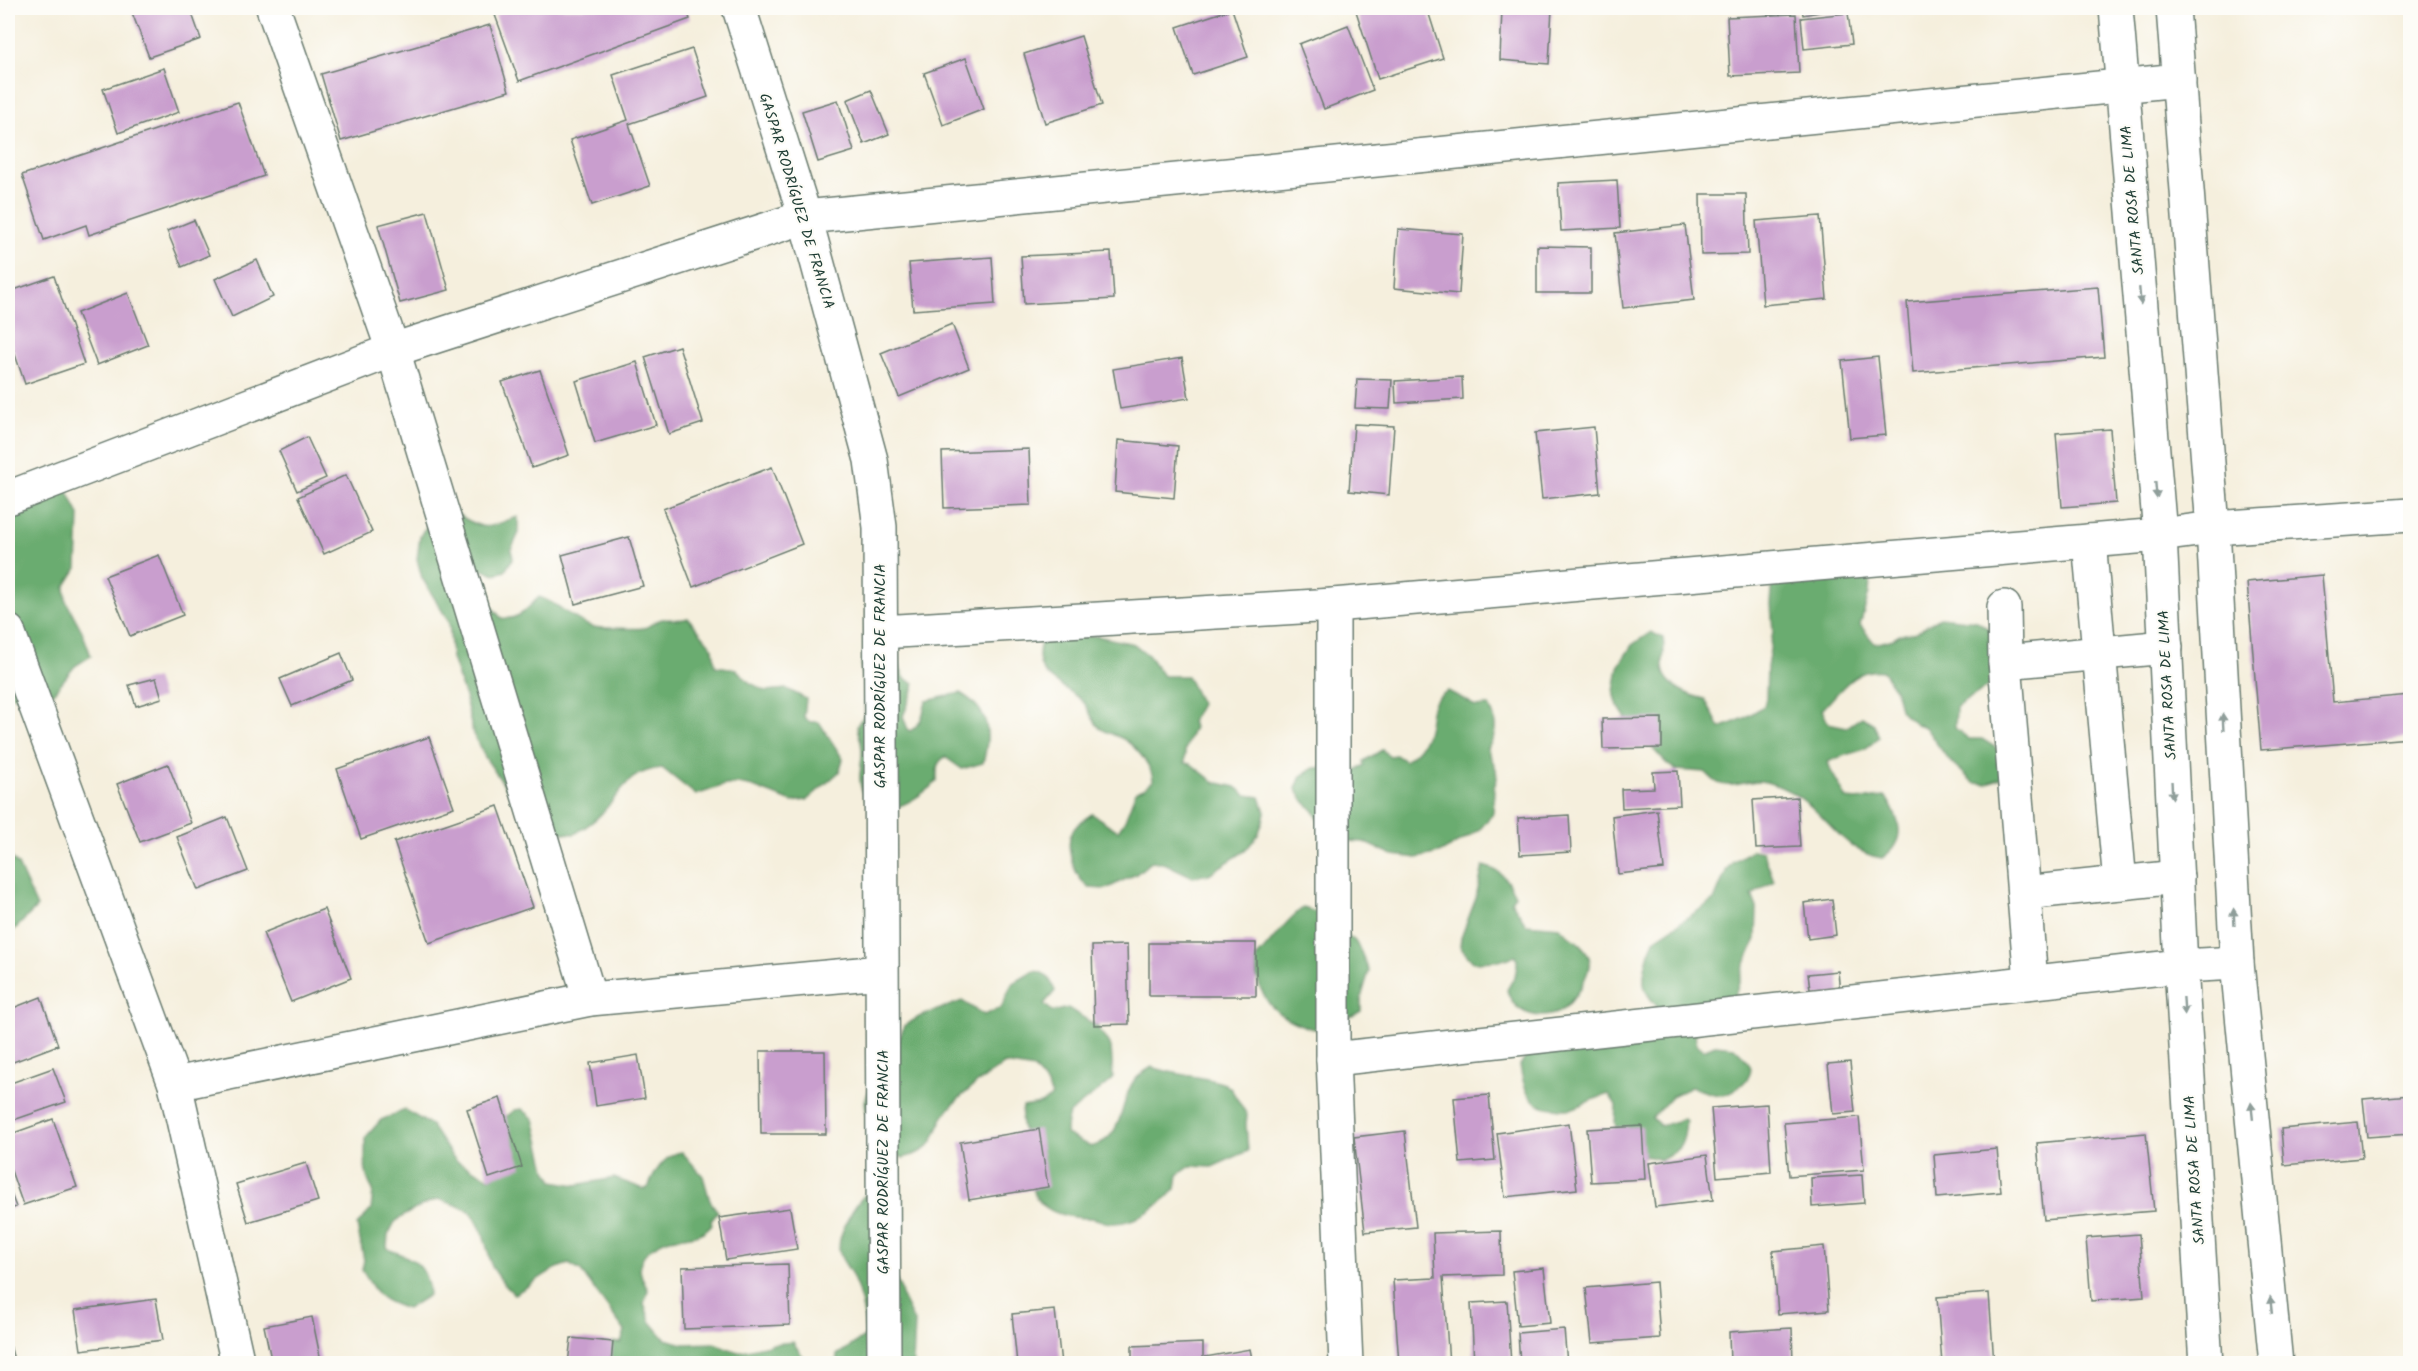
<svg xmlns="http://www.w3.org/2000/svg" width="2418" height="1371" viewBox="0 0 2418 1371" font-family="Kalam,sans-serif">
	<rect width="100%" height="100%" fill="#fdfcf7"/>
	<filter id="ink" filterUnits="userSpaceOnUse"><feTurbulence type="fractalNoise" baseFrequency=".0167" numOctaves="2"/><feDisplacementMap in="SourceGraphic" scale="12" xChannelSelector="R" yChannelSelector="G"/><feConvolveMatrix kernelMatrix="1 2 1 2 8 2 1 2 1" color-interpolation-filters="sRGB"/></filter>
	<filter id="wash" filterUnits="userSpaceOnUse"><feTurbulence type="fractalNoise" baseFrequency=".008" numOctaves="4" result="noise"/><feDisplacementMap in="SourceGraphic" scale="24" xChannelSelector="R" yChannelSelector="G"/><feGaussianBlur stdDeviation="1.35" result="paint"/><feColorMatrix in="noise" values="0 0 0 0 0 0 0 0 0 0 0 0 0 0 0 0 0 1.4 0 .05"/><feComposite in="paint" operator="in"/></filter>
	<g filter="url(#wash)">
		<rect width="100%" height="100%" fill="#f5efdd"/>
		<g fill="#6aac70" stroke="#447452" stroke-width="1.5">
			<polygon points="62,479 79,515 77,568 65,587 66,601 82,631 91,656 75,666 54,692 34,708 8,693 8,491"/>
			<path d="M459 515C489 534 487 526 518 517V535L511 550 513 558 505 571 495 574 474 567 482 594 501 618C519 621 526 609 539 597 559 603 573 621 593 627 596 628 641 629 644 628 651 626 657 618 665 619 674 619 680 621 688 618L713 648 715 666 736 669 750 683 766 691 787 689 806 699 804 717 810 722H819L843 759 839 772 807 800 792 802 753 787 738 784 725 785 696 795 662 768C626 772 623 791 602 813 595 821 584 828 575 834L551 832 524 798 506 788 485 757 473 734 465 697 452 658 449 622 422 578 417 559 420 537 423 531 431 523Z"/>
			<path d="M1855 558 1870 580 1869 593 1860 625 1875 644 1893 639 1900 635 1917 632 1940 617 1977 621 2010 643 1990 685 1956 707 1955 728 1969 739H1982L1995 747 2008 762 2004 777 1986 784 1974 783 1948 759 1925 727 1916 724 1904 714 1900 709 1896 691 1883 671C1854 667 1840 691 1822 710L1828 723 1847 727 1862 717 1874 724 1879 737C1874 742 1868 748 1862 750 1850 754 1840 756 1828 762L1831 771 1847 799C1861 802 1872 797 1886 797 1900 819 1908 841 1882 858 1841 852 1827 812 1791 792 1781 787 1771 782 1760 781 1747 780 1728 791 1715 781 1712 779 1709 775 1705 772L1676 770 1666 763 1629 723 1618 706 1614 692 1618 667 1632 645 1651 632 1663 638C1665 648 1663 656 1663 666 1663 685 1689 696 1705 699L1720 728 1745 718 1764 706 1766 698 1767 667 1773 631 1771 604 1774 563Z"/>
			<path d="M1097 636 1134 644 1149 656 1163 676H1187L1201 704 1191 722 1194 727 1185 750V763L1191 764 1214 782 1236 787 1246 795 1260 797 1265 812 1263 821 1258 835 1245 851 1209 874 1193 877 1166 864 1152 861 1136 874 1106 889 1089 888C1079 879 1076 873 1072 861 1065 836 1071 827 1092 814L1118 831 1125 820 1136 791 1144 788 1153 781C1153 767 1136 747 1125 740 1117 735 1106 733 1100 728 1093 722 1090 711 1085 704 1066 682 1030 681 1041 642L1046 640Z"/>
			<path d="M871 648 892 650 905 679 914 683 912 694 903 716 908 730 910 731C922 724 923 714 926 701L960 693C990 710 991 733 983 763L962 769 945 757C935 763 937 771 937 781 921 797 873 830 862 791 857 776 863 764 862 749 861 725 847 732 871 709 870 705 870 699 869 694 864 674 853 667 871 648Z"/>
			<path d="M1448 691 1469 702 1475 707 1489 706C1497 719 1498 737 1487 748L1496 769 1497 779 1494 787 1493 813 1481 828 1468 837 1439 853 1417 858 1393 855 1364 842 1347 841 1321 826 1314 811 1303 800 1296 789 1301 776 1314 768 1348 766 1355 771 1364 765V761L1382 750 1390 756 1396 755 1405 761C1413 755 1423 745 1426 736 1434 715 1424 704 1448 691Z"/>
			<path d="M1752 850 1763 852 1774 881 1752 895 1757 908 1756 939 1744 966 1735 996 1731 1005 1695 1035 1697 1044 1703 1050 1715 1045 1734 1047C1739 1052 1747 1059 1750 1065 1755 1078 1733 1093 1723 1095 1714 1096 1700 1089 1691 1087L1672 1096 1652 1118 1661 1126 1683 1119 1686 1121C1684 1144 1682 1149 1661 1160 1649 1155 1636 1156 1623 1153L1615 1123 1616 1105 1609 1094C1596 1098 1585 1103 1573 1108 1567 1110 1560 1109 1554 1108 1529 1107 1523 1087 1520 1065L1530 1052 1659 1009C1655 1004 1650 999 1647 993 1639 980 1648 953 1654 940L1714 900 1727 869 1733 862Z"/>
			<polygon points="8,854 18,865 37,907 8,936"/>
			<path d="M1483 866C1503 871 1505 877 1515 895L1511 901 1526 924 1560 927C1569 938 1584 943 1589 957 1593 972 1572 1005 1559 1012 1537 1022 1513 1012 1507 990 1513 979 1520 969 1516 956L1498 961 1473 962 1460 947 1461 938 1476 898Z"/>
			<path d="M1303 908 1336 918 1349 937 1354 939 1361 952 1369 971 1361 998V1011C1347 1019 1333 1028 1317 1029 1311 1029 1304 1026 1299 1024 1268 1013 1256 990 1255 959 1272 943 1284 921 1303 908Z"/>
			<path d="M1034 971C1045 971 1052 981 1055 991L1044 1004 1053 1012 1068 1008 1097 1026 1111 1047 1113 1078C1103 1089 1073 1108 1069 1115 1066 1121 1066 1128 1066 1134L1091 1147C1125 1138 1119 1104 1133 1082 1138 1076 1145 1071 1152 1067 1176 1076 1200 1075 1225 1084L1231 1089 1247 1115 1246 1124 1248 1151 1212 1167 1191 1166 1178 1175 1176 1189C1159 1205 1137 1224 1112 1223 1104 1223 1097 1218 1090 1218 1073 1218 1051 1215 1039 1201 1027 1188 1031 1168 1029 1152 1027 1133 1018 1129 1023 1107L1041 1104 1052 1096 1047 1085 1034 1069 1005 1064C986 1076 964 1091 949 1109 929 1133 943 1148 903 1158L889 1151 866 1111 865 1101 871 1085 899 1039 905 1025 921 1016 962 1001 984 1015 1001 1008 1012 984Z"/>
			<path d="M522 1109 534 1119 546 1169 553 1181 576 1185 614 1178 644 1189 648 1188C654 1173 664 1154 682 1152L703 1176 710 1201 718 1212 711 1221 712 1224C700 1239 687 1235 670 1239 665 1240 658 1244 653 1247 635 1259 638 1273 648 1290L644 1303 650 1321 665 1339 684 1344 714 1343 738 1352 773 1344 793 1342 807 1363H598L611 1342 621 1343 625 1331 581 1271 569 1264C547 1269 534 1285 514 1294L504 1284 492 1267 483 1233 475 1218 470 1211 456 1205 438 1199 421 1206 405 1215 395 1222 388 1235 387 1247 390 1250C416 1260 427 1265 429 1295L407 1309C376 1299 378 1295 362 1270L364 1260 357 1225 371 1210 373 1190C362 1173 366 1158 365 1138L381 1120 405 1110 431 1125 451 1155 458 1162 489 1178 494 1176 502 1120 515 1110Z"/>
			<path d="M868 1193 887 1265 901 1289 902 1297 915 1324 913 1363 836 1364 837 1355 866 1336C865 1315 860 1292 851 1273 848 1267 841 1260 840 1253 835 1238 855 1201 868 1193Z"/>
		</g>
		<g id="blocks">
			<g fill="#c99ece">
				<polygon points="139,8 190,8 201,39 149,57 131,10"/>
				<polygon points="515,8 686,8 690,19 519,81 495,15"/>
				<polygon points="1355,8 1427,8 1443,58 1378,79"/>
				<polygon points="1502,8 1552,8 1549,64 1500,60"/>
				<polygon points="1802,8 1837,8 1837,9 1803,15"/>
				<polygon points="1232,9 1248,57 1193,75 1177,27"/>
				<polygon points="1848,13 1852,44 1804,49 1801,18"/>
				<polygon points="1796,14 1799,73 1730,76 1727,17"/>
				<polygon points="490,25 509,91 341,141 321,74"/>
				<polygon points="1348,25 1373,90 1324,109 1299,44"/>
				<polygon points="1081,36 1102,105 1045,123 1024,54"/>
				<polygon points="692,49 708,97 629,124 650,186 592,205 570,140 628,120 613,75"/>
				<polygon points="966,58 984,109 943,125 924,73"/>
				<polygon points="164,68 179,112 118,133 103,89"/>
				<polygon points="871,90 889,134 864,144 847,100"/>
				<polygon points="838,100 854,151 818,162 802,111"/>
				<polygon points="238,102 264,176 89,235 86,225 44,240 22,175"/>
				<polygon points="1617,180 1620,228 1561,231 1558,183"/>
				<polygon points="1700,194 1746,194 1748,254 1701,255"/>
				<polygon points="427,212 449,290 400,303 378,225"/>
				<polygon points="1820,216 1827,299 1763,305 1756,221"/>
				<polygon points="194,220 209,255 182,267 167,231"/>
				<polygon points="1685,225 1694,300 1623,308 1615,233"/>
				<polygon points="1398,229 1463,234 1459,294 1394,288"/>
				<polygon points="1537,246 1591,247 1591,293 1537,293"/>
				<polygon points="1111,252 1114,299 1024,304 1021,256"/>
				<polygon points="992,257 995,304 913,310 909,263"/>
				<polygon points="257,260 273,297 232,317 215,279"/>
				<polygon points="54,276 84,364 25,384 8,334 8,292"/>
				<polygon points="2098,287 2104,357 1913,373 1907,302"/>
				<polygon points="128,293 148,345 97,365 77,313"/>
				<polygon points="952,324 969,368 899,397 881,353"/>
				<polygon points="679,346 703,423 669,434 645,357"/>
				<polygon points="1878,357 1886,435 1850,438 1842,361"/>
				<polygon points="1182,358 1189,398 1120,409 1113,369"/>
				<polygon points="637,362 656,425 595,443 576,381"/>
				<polygon points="540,370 569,455 532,468 502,382"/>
				<polygon points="1462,377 1463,399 1396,403 1395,381"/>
				<polygon points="1357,379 1392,380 1390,409 1355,408"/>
				<polygon points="1354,424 1394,426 1389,495 1349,491"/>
				<polygon points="1594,427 1600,493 1542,499 1535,433"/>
				<polygon points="2110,429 2116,503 2062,507 2056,433"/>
				<polygon points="307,437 326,478 297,491 279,451"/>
				<polygon points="1118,440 1178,446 1174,498 1115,492"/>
				<polygon points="1029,449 1031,505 944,508 942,452"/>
				<polygon points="772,467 802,544 693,587 663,509"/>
				<polygon points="346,475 372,532 324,554 298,497"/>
				<polygon points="629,537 643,586 575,604 562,555"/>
				<polygon points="159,555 183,615 130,636 105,576"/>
				<polygon points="2322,575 2333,702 2410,695 2410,738 2261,750 2247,582"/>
				<polygon points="341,653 352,680 292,706 280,679"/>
				<polygon points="156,678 162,698 136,706 129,685"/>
				<polygon points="1662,718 1662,748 1603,749 1602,719"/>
				<polygon points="429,737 454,807 361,839 337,769"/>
				<polygon points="168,764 191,823 140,842 117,784"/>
				<polygon points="1678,771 1680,805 1622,808 1621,789 1654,788 1653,772"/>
				<polygon points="1797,797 1800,847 1756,849 1753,800"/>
				<polygon points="498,806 533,907 429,943 394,842"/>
				<polygon points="1657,810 1664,869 1618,874 1612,816"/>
				<polygon points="1569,815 1571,852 1520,855 1518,818"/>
				<polygon points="227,817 248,871 198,890 177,837"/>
				<polygon points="1832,899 1836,935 1808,939 1804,903"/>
				<polygon points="324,909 351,978 291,1002 263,933"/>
				<rect x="1149" y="943" width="107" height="53"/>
				<polygon points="1127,945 1129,1024 1094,1025 1092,946"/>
				<polygon points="1838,971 1840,994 1811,997 1808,974"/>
				<polygon points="41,997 58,1045 8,1064 8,1010"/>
				<polygon points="760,1051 825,1051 826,1134 761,1134"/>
				<polygon points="638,1055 645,1098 596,1106 590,1063"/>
				<polygon points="1850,1062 1855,1112 1833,1114 1828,1064"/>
				<polygon points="53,1068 66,1102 8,1122 8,1084"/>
				<polygon points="1489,1095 1495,1160 1460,1163 1454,1098"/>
				<polygon points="2410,1095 2410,1134 2367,1137 2363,1099"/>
				<polygon points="500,1098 522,1167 489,1178 467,1109"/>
				<polygon points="1767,1104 1771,1172 1717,1177 1711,1108"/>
				<polygon points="1859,1117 1864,1170 1789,1176 1784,1123"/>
				<polygon points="53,1119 77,1187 23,1205 8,1162 8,1135"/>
				<polygon points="2358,1122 2362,1158 2284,1165 2281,1129"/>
				<polygon points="1569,1123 1577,1189 1505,1197 1497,1133"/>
				<polygon points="1642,1126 1645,1179 1591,1182 1587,1129"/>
				<polygon points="1039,1129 1048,1187 969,1200 960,1142"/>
				<polygon points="1405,1131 1416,1227 1365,1232 1354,1137"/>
				<polygon points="2146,1133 2154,1211 2044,1220 2037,1143"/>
				<polygon points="1997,1149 2001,1192 1937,1198 1934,1155"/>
				<polygon points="1707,1155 1713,1200 1655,1207 1649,1163"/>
				<polygon points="306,1163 318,1201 248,1222 236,1184"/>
				<polygon points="1862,1175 1864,1203 1812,1207 1811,1178"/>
				<polygon points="8,1186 16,1207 8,1210"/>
				<polygon points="790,1208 797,1249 726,1260 719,1218"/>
				<polygon points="1501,1231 1502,1275 1443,1277 1449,1364 1399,1364 1393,1280 1435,1278 1433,1233"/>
				<polygon points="2139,1234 2144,1297 2091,1301 2086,1238"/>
				<polygon points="1824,1246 1829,1310 1778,1314 1773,1251"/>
				<polygon points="788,1264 790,1325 684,1329 682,1267"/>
				<polygon points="1544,1268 1550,1323 1518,1326 1512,1271"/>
				<polygon points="1656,1282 1660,1338 1592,1343 1586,1288"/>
				<polygon points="1989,1293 1994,1364 1942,1364 1937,1297"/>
				<polygon points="156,1299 163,1340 81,1350 75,1310"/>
				<polygon points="1507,1301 1511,1364 1474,1364 1471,1303"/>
				<polygon points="1055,1310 1061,1364 1017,1364 1012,1314"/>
				<polygon points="312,1317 321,1361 272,1364 264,1326"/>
				<polygon points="1792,1328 1793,1364 1730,1364 1729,1332"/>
				<polygon points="1564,1329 1567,1364 1520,1364 1518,1333"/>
				<polygon points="8,1337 15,1364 8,1364"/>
				<polygon points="571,1338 613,1342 611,1364 568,1364"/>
				<polygon points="1203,1343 1203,1364 1132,1364 1132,1346"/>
				<polygon points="1250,1349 1253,1364 1206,1364 1205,1357"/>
			</g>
		</g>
	</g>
	<g filter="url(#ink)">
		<use href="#blocks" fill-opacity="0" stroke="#6a7b6f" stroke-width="1.5"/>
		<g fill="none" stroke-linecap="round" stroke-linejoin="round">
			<g stroke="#6a7b6f" stroke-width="36">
				<g id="minor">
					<polyline points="273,8 393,350 590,999"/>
					<polyline points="739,8 805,217 871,460 880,527 884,1364"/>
					<polyline points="2116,8 2160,535 2181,966 2206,1364"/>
					<polyline points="2173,8 2213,528 2237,963 2276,1364"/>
					<polyline points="8,498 393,350 805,217 2179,80"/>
					<polyline points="2089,541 2120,883"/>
					<polyline points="1333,605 1333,1059 1346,1364"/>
					<polyline points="2004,607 2005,662 2031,982"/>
					<polyline points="8,631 175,1084 238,1364"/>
					<polyline points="881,632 1333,605 2160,535 2213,528 2410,515"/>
					<polyline points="2005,662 2166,647"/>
					<polyline points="2024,893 2177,877"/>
					<polyline points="1333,1059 2181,966 2237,963"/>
					<polyline points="175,1084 590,999 881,972"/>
				</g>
			</g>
			<use href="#minor" stroke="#fff" stroke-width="33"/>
		</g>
		<defs><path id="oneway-solid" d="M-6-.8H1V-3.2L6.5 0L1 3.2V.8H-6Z" transform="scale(1.5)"/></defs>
		<g fill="#8f9e9a">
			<use href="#oneway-solid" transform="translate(2140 296) rotate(85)"/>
			<use href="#oneway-solid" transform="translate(2156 490) rotate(85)"/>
			<use href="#oneway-solid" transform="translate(2223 722) rotate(-93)"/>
			<use href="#oneway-solid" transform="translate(2172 790) rotate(87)"/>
			<use href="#oneway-solid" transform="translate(2234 917) rotate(-93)"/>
			<use href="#oneway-solid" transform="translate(2184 1006) rotate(86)"/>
			<use href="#oneway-solid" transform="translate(2252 1111) rotate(-96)"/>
			<use href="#oneway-solid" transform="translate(2271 1305) rotate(-96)"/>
		</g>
	</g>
	<g text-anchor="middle" stroke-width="4.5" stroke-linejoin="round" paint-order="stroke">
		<g font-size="15" fill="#1f3d34" stroke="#fdfcf7">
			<text transform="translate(2132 200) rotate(-95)" y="5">SANTA ROSA DE LIMA</text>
			<text transform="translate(797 201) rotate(73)" y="5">GASPAR RODRÍGUEZ DE FRANCIA</text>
			<text transform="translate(880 676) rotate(-90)" y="5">GASPAR RODRÍGUEZ DE FRANCIA</text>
			<text transform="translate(2167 685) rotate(-93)" y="5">SANTA ROSA DE LIMA</text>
			<text transform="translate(883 1162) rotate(-90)" y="5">GASPAR RODRÍGUEZ DE FRANCIA</text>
			<text transform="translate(2194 1170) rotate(-94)" y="5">SANTA ROSA DE LIMA</text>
		</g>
	</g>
	<rect width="2418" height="1371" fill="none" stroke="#fdfcf7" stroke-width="30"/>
</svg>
